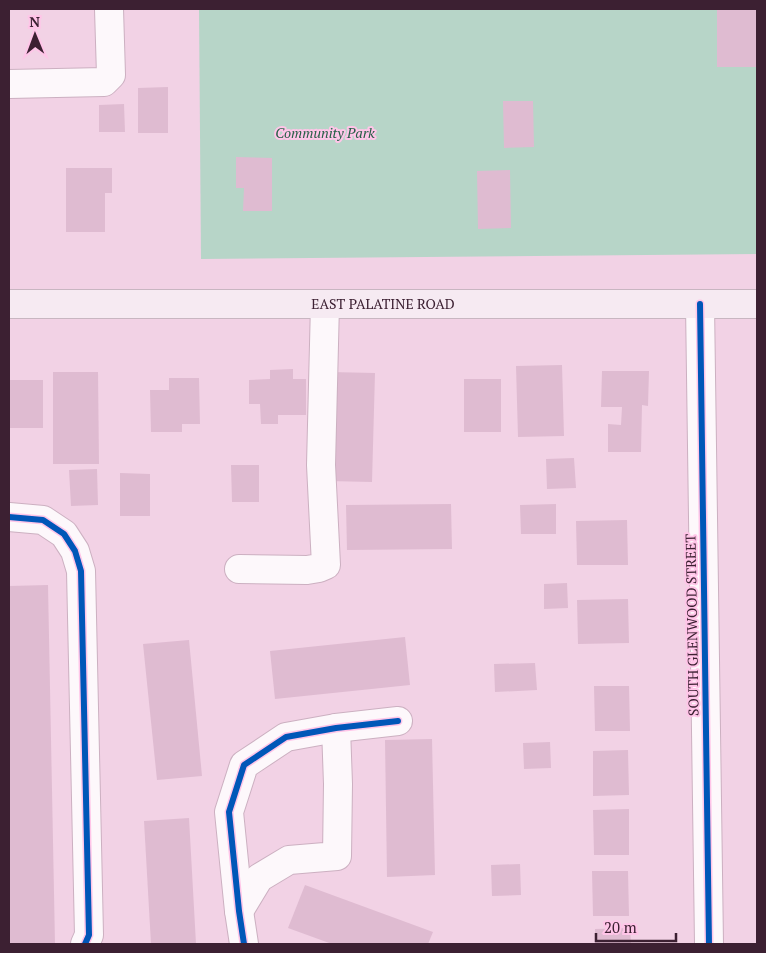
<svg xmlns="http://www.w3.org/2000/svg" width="766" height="953" viewBox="0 0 766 953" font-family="'PT Serif',serif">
	<rect width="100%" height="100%" fill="#f2d2e5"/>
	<polygon fill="#b7d5c8" points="199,9 757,9 757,254 201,259"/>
	<g fill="#dfbbd1">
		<polygon points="717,9 756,9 757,67 717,67"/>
		<polygon points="168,87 168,133 138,133 138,88"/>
		<polygon points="503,101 533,101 534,147 504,148"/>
		<polygon points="124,104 125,132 99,132 99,105"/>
		<polygon points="236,157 272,158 272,211 243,211 244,188 236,188"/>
		<polygon points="66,168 112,168 112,193 105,193 105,232 66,232"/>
		<polygon points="510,170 511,228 478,229 477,171"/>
		<polygon points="562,365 564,436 518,437 516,366"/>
		<polygon points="293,369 293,379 306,379 306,415 278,415 278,424 261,424 260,404 249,404 249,380 270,379 270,370"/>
		<polygon points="602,371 649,371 648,406 642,405 641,452 608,452 608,424 621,425 622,407 601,407"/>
		<polygon points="53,372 98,372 99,464 53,464"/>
		<polygon points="330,372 375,373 372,482 328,481"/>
		<polygon points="169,378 199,378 200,424 182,424 182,432 151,432 150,390 169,390"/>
		<rect x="464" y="379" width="37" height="53"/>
		<rect x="9" y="380" width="34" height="48"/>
		<polygon points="574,458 576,488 547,489 546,459"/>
		<polygon points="231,465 259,465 259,502 232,502"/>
		<polygon points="97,469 98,505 71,506 69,470"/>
		<polygon points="120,473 150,474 150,516 120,516"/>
		<polygon points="451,504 452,549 347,550 346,505"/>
		<polygon points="556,504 556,534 521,534 520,505"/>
		<polygon points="627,520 628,565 577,565 576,521"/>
		<polygon points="567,583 568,608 544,609 544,584"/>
		<polygon points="48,585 55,944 9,944 9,586"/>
		<polygon points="628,599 629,643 578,644 577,600"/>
		<polygon points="405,637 410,685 275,699 270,651"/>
		<polygon points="189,640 202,776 157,780 143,644"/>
		<polygon points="535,663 537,690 495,692 494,664"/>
		<polygon points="594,686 629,686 630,731 595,731"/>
		<polygon points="432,739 435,875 387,877 385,740"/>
		<polygon points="550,742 551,768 524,769 523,743"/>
		<polygon points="628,750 629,795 593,796 593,751"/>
		<polygon points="629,809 629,855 594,855 593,810"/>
		<polygon points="189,818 196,944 151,944 144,821"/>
		<polygon points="520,864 521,895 492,896 491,865"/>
		<polygon points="592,871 628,871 629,916 593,916"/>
		<polygon points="305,885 433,932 428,944 332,944 288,928"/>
		<polygon points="630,928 631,944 595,944 595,929"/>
	</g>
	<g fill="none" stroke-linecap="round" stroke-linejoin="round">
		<g stroke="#ccb0c1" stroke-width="30">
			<g id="minor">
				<polyline points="9,84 104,82 111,75 109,9"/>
				<polyline points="700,304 709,944"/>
				<polyline points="9,517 43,520 64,534 75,551 81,571 89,935 85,944"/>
				<polyline points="239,569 307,570 319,568 326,565 321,465 325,304"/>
				<polyline points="239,911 259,878 289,860 337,856 338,784 336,728"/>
				<polyline points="244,944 239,911 229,812 244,765 286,737 336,728 398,721"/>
			</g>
		</g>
		<g stroke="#c8b6c1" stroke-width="30">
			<g id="major">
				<path id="s1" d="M9 304H757"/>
			</g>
		</g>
		<use href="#minor" stroke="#fdf8fb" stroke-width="28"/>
		<use href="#major" stroke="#f6eaf2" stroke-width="28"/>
		<g stroke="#ffc5e8" stroke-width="9">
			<g id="cycleway">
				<polyline points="700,304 709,944"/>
				<polyline points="9,517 43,520 64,534 75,551 81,571 89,935 85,944"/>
				<polyline points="244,944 239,911 229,812 244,765 286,737 336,728 398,721"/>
			</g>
		</g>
		<use href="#cycleway" stroke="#0057b8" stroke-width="6"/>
	</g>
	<g text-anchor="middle" stroke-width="4" stroke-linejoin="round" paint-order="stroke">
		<g font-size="14" font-style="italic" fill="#255e45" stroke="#ffc5e8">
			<text x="325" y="138">Community Park</text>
		</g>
		<g font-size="14" fill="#3c2032" stroke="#ffc5e8">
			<text dy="5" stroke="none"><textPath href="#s1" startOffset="374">EAST PALATINE ROAD</textPath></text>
			<text transform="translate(692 625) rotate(-91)" y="5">SOUTH GLENWOOD STREET</text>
		</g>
	</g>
	<rect width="766" height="953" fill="none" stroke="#3c2032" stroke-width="20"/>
	<g transform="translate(35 35) rotate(359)" stroke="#ffc5e8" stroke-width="4" paint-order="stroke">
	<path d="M0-4L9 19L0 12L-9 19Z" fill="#3c2032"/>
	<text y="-8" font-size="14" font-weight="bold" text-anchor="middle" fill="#3c2032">N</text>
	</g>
	<path d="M596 933v8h80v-8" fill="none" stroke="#3c2032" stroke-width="2.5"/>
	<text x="604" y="933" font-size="15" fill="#3c2032" stroke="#ffc5e8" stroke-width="4" paint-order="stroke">20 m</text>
</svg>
